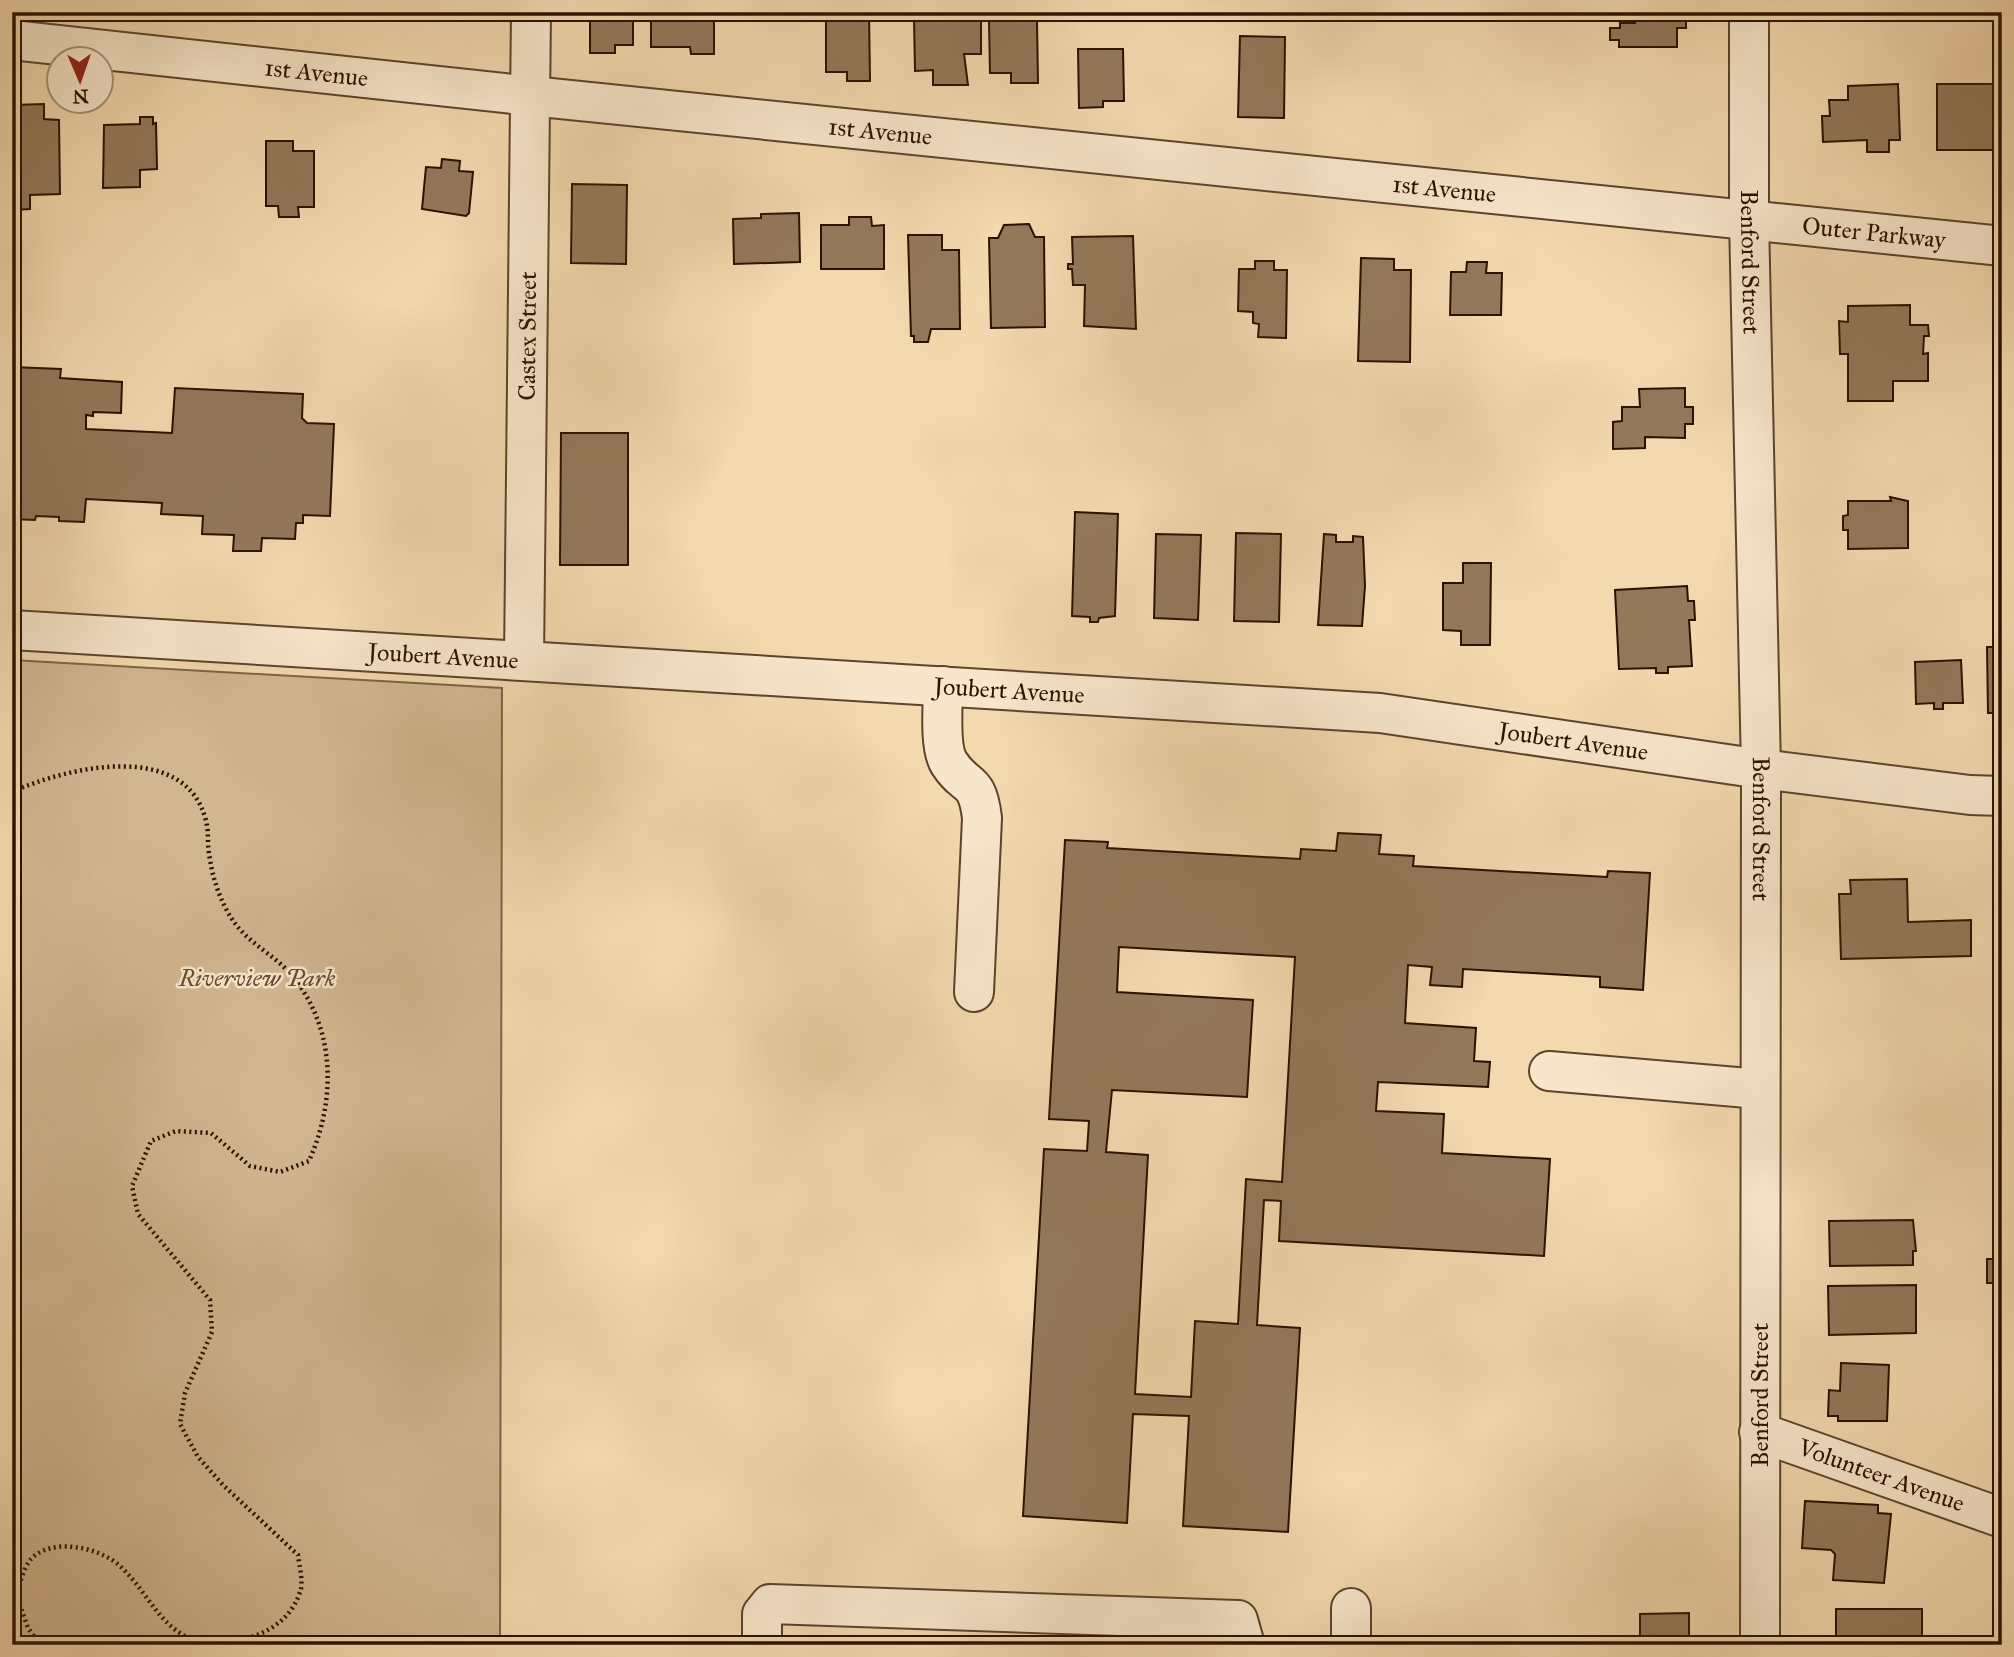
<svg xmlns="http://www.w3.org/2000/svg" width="2014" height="1657" viewBox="0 0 2014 1657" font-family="'IM FELL Great Primer',serif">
	<rect width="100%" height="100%" fill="#f4d8ae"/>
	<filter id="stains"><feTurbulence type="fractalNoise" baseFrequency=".00286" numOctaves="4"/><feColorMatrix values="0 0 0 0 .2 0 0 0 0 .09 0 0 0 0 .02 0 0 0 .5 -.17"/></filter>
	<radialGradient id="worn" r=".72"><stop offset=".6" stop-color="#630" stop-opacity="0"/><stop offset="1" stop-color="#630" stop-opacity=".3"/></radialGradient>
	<polygon fill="#d2b690" stroke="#7e6448" stroke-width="2" points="12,660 502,688 500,1645 12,1645"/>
	<g fill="#94785a" stroke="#2b1100" stroke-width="2" fill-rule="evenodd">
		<polygon points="590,12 633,12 633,45 615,45 615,53 590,53"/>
		<polygon points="651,12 714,12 714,54 691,54 690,47 651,47"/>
		<polygon points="826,12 869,12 870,81 847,81 847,72 826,72"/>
		<polygon points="928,12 981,12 981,54 964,54 968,85 933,85 933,70 915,71 914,18 928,17"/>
		<polygon points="1005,12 1024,12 1024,21 1037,21 1038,83 1011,83 1011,73 990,73 989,21 1005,21"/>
		<polygon points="1634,12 1686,15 1686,28 1677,28 1677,47 1619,47 1619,40 1610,40 1610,28 1620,28 1620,23 1635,23"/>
		<polygon points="1240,36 1285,37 1284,118 1238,117"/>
		<polygon points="1078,49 1123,49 1124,101 1103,101 1103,107 1079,108"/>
		<polygon points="1898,84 1900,140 1889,140 1889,152 1867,152 1867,140 1823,142 1822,116 1830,116 1829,100 1848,100 1848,86"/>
		<rect x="1937" y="84" width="65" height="66"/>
		<polygon points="44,104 44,119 59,120 60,194 30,195 30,209 14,210 12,105"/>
		<polygon points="140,117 153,117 153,124 156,123 157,169 140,170 140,187 103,188 104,125 140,124"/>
		<polygon points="266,141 293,141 293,151 314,151 314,207 298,207 299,217 279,217 278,206 266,206"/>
		<polygon points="442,159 460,161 459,171 473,172 469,213 466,216 422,209 426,167 441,168"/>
		<polygon points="572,184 627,185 626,264 571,263"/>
		<polygon points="799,213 800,262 734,264 733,219 761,218 761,214"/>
		<polygon points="849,217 871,217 872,226 884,225 884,269 821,269 821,225 849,225"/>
		<polygon points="1029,224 1035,237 1044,237 1045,327 991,328 989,238 998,238 1004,225"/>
		<polygon points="908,235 942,235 942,250 959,250 960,329 931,329 928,342 914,342 914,336 911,336"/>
		<polygon points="1133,236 1136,329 1084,326 1085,285 1073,285 1072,269 1068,269 1068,264 1073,264 1072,237"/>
		<polygon points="1361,258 1394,259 1394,270 1411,270 1410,362 1358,361"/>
		<polygon points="1255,261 1274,261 1274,270 1287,270 1286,338 1258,337 1259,324 1253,323 1253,312 1238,311 1239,269 1255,269"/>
		<polygon points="1467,262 1487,262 1486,273 1502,273 1501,315 1450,315 1451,272 1466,272"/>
		<polygon points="1910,305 1910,325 1928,325 1929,336 1924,336 1923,354 1928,353 1928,381 1893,381 1893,401 1848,401 1848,354 1840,354 1839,321 1848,322 1848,306"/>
		<polygon points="12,367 61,369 60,378 122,382 121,413 93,412 93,416 86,415 86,429 172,433 175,388 303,394 302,418 307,423 334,424 330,516 303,515 303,523 296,523 295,539 262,538 261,551 233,551 234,535 202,534 203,516 161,514 162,503 86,499 84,522 59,521 59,517 36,516 35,520 12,519"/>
		<polygon points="1685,388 1685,407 1693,407 1693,424 1685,424 1685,438 1645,437 1645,448 1613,449 1613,422 1622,421 1622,407 1640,407 1639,389"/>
		<polygon points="561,433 628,433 628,565 560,565"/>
		<polygon points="1890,497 1908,501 1908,548 1848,549 1848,530 1843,530 1843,516 1848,515 1848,501 1891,501"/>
		<polygon points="1075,512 1118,514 1115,616 1099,618 1098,622 1090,622 1090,617 1072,616"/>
		<polygon points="1236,533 1281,534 1279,622 1234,621"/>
		<polygon points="1156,534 1201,535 1198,620 1154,618"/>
		<polygon points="1324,534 1336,535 1336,542 1353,542 1353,536 1363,537 1365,586 1362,626 1318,625"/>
		<polygon points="1463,563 1491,563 1490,645 1461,645 1461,631 1443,630 1443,583 1463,583"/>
		<polygon points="1687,586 1688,601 1694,601 1695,620 1689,620 1692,666 1668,667 1668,673 1656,673 1656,668 1619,669 1615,590"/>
		<polygon points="1987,647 2002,647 2002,713 1988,713"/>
		<polygon points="1961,660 1963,703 1943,703 1943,709 1934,709 1934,703 1916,704 1915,662"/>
		<path d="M1338 833 1381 835 1379 854 1414 856 1413 866 1607 877 1608 871 1650 873 1643 990 1600 987V977L1463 969 1462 987 1430 985 1432 967 1408 965 1405 1023 1476 1028 1474 1061 1490 1062 1488 1087 1378 1082 1376 1111 1444 1114 1442 1153 1550 1159 1544 1256 1279 1241 1281 1201 1264 1200 1257 1325 1300 1328 1288 1532 1183 1526 1189 1416 1133 1414 1127 1523 1023 1516 1044 1149 1087 1151 1089 1121 1049 1119 1065 840 1108 842 1107 848 1300 859 1301 849 1336 851ZM1119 947 1295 957 1282 1182 1246 1179 1238 1324 1195 1321 1191 1397 1135 1394 1148 1155 1106 1152 1112 1090 1247 1097 1253 1000 1117 992Z"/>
		<polygon points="1907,879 1908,922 1971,920 1971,956 1841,959 1839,894 1851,894 1850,880"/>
		<polygon points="1913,1220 1916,1251 1913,1251 1913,1265 1830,1266 1829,1221"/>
		<rect x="1987" y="1259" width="15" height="24"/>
		<polygon points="1916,1285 1916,1333 1829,1335 1828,1286"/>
		<polygon points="1841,1363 1889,1365 1887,1421 1838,1421 1838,1416 1828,1416 1829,1390 1840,1391"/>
		<polygon points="1805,1501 1878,1505 1878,1513 1891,1514 1884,1583 1833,1580 1835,1554 1831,1550 1802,1548"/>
		<rect x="1836" y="1609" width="86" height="36"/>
		<polygon points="1689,1613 1689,1645 1640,1645 1640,1614"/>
	</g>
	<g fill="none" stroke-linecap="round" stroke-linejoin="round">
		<g stroke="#5d432c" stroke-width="42">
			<g id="minor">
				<path id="s1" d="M1749 12V219L1761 769 1760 1645"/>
				<path id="s2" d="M12 40 531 96 2002 246"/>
				<path id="s3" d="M12 630 1380 713 1761 769 1970 795 2002 796"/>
				<path id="s4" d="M524 660 531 12"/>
				<path d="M943 686C943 705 939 747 949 763 966 790 977 776 982 818L974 992"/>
				<polyline points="1549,1071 1760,1089"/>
				<path id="s5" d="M1759 1432 2002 1518"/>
				<polyline points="1351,1608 1351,1645"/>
				<polyline points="762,1645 762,1614 770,1604 1238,1620 1245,1645"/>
			</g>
		</g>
		<g stroke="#2b1100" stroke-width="4.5" stroke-dasharray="2 3.5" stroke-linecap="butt">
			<path d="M12 792C67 767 186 739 206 821 209 831 207 842 209 853 212 877 220 902 234 922 249 943 272 954 289 972 336 1026 337 1098 309 1161L280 1172 250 1166 211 1133 176 1131 151 1141 132 1186 138 1214 210 1300 212 1332 185 1393 180 1424 198 1457 223 1485 298 1555C299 1565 304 1583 300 1592 287 1631 248 1641 212 1645"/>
			<path d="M40 1645 28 1628 16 1594C20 1584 24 1567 31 1559 52 1537 99 1547 120 1566 152 1596 158 1630 205 1645"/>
		</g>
		<use href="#minor" stroke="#f8e6ca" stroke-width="38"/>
	</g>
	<g text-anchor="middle" stroke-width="5" stroke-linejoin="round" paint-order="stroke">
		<g font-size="24" fill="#2b1100" stroke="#f8e6ca">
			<text dy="8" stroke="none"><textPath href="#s2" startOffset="306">1st Avenue</textPath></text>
			<text dy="8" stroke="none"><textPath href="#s2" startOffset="873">1st Avenue</textPath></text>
			<text dy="8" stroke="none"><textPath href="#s2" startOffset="1440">1st Avenue</textPath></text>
			<text dy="8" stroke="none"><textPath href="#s2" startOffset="1872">Outer Parkway</textPath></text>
			<text dy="8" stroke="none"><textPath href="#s1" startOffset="250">Benford Street</textPath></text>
			<text dy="8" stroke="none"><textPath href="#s4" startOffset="324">Castex Street</textPath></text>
			<text dy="8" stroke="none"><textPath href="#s3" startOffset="432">Joubert Avenue</textPath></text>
			<text dy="8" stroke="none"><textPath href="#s3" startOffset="999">Joubert Avenue</textPath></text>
			<text dy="8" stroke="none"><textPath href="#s3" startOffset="1566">Joubert Avenue</textPath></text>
			<text dy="8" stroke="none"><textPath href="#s1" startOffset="817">Benford Street</textPath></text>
			<text transform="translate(1760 1395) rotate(-90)" y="8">Benford Street</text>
			<text dy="8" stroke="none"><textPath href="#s5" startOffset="130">Volunteer Avenue</textPath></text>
		</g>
		<g font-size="24" font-style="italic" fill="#654b32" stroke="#f8e6ca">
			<text x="257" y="986">Riverview Park</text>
		</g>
	</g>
	<rect width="2014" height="1657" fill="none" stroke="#f4d8ae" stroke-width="42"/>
	<rect x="14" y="14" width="1986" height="1629" fill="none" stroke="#2b1100" stroke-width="3.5"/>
	<rect x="21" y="21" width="1972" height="1615" fill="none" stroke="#2b1100" stroke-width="2"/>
	<g transform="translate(80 80) rotate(178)"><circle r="33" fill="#f8e6ca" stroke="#a69179" stroke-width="2"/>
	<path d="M0-5L12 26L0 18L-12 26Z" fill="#8f2418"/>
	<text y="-10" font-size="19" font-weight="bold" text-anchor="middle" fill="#2b1100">N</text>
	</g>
	<rect width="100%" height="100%" filter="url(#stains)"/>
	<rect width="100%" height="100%" fill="url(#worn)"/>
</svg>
